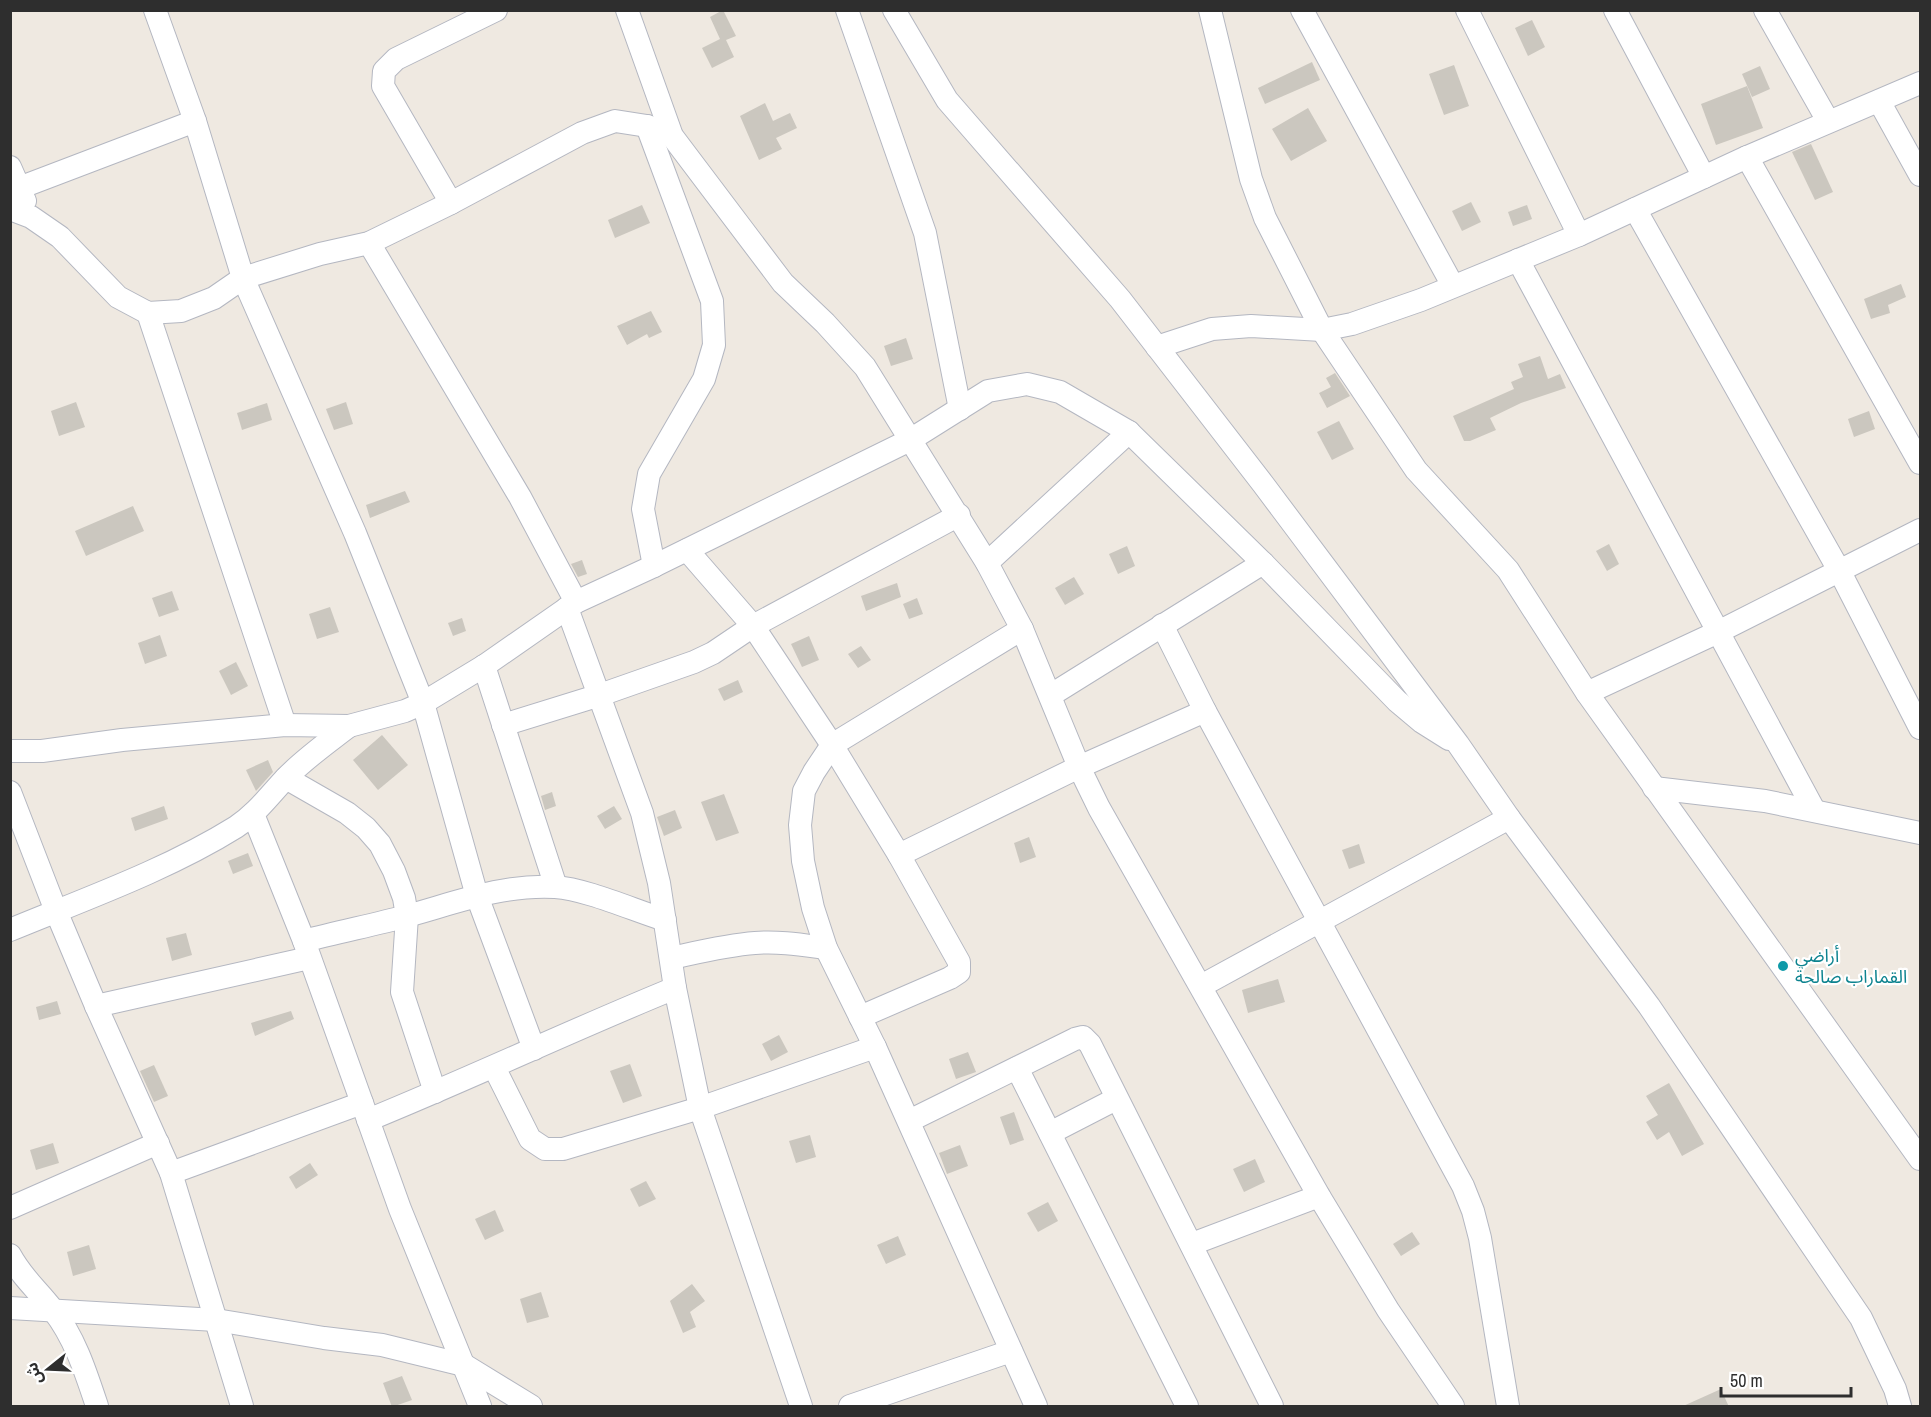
<svg xmlns="http://www.w3.org/2000/svg" width="1931" height="1417" viewBox="0 0 1931 1417" font-family="'Archivo Narrow','Noto Sans Arabic',sans-serif">
	<rect width="100%" height="100%" fill="#efe9e1"/>
	<g fill="#cbc7bf">
		<polygon points="723,10 736,36 726,40 734,57 712,68 702,48 720,39 710,17"/>
		<polygon points="1532,20 1545,47 1528,56 1515,28"/>
		<polygon points="1312,62 1320,80 1265,104 1258,88"/>
		<polygon points="1454,65 1469,106 1444,115 1429,74"/>
		<polygon points="1760,66 1770,89 1752,97 1742,74"/>
		<polygon points="1747,86 1763,128 1716,145 1701,104"/>
		<polygon points="765,103 773,121 790,113 797,128 776,138 782,149 759,160 740,116"/>
		<polygon points="1308,108 1327,141 1291,161 1272,129"/>
		<polygon points="1811,144 1833,192 1815,200 1792,152"/>
		<polygon points="1471,202 1481,222 1462,231 1452,211"/>
		<polygon points="642,205 650,223 615,238 608,220"/>
		<polygon points="1527,205 1532,219 1513,226 1508,212"/>
		<polygon points="1901,284 1906,297 1888,305 1890,313 1871,319 1864,299"/>
		<polygon points="651,311 662,332 649,338 647,334 627,345 617,326"/>
		<polygon points="906,338 913,359 891,366 884,346"/>
		<polygon points="1540,356 1548,379 1560,374 1566,388 1521,403 1490,418 1496,430 1470,441 1464,441 1453,416 1514,389 1511,382 1523,377 1518,364"/>
		<polygon points="1335,373 1350,396 1327,408 1319,393 1331,387 1326,378"/>
		<polygon points="76,402 85,427 59,436 51,411"/>
		<polygon points="346,402 353,424 334,430 326,409"/>
		<polygon points="267,403 272,420 242,430 237,413"/>
		<polygon points="1869,411 1875,429 1854,437 1848,419"/>
		<polygon points="1339,421 1354,449 1332,460 1317,432"/>
		<polygon points="405,491 410,502 370,518 366,505"/>
		<polygon points="133,506 144,531 86,556 75,531"/>
		<polygon points="1609,544 1619,564 1607,571 1596,551"/>
		<polygon points="1127,546 1135,566 1118,574 1109,554"/>
		<polygon points="582,560 587,574 578,577 571,564"/>
		<polygon points="1074,577 1084,594 1065,605 1055,588"/>
		<polygon points="897,583 901,597 866,611 861,596"/>
		<polygon points="172,591 179,610 159,617 152,598"/>
		<polygon points="917,598 923,614 909,619 903,604"/>
		<polygon points="330,607 339,632 317,639 309,614"/>
		<polygon points="462,618 466,631 453,636 448,623"/>
		<polygon points="160,635 167,656 145,664 138,643"/>
		<polygon points="809,636 819,660 802,667 791,644"/>
		<polygon points="861,646 871,660 858,668 848,654"/>
		<polygon points="236,662 248,686 231,695 219,671"/>
		<polygon points="738,680 743,692 724,701 718,689"/>
		<polygon points="382,735 408,765 378,790 353,760"/>
		<polygon points="268,760 273,772 256,791 246,770"/>
		<polygon points="552,792 556,806 545,810 541,796"/>
		<polygon points="724,794 739,833 716,841 701,802"/>
		<polygon points="164,806 168,819 135,831 131,818"/>
		<polygon points="614,806 622,819 605,829 597,816"/>
		<polygon points="675,810 682,828 664,836 657,817"/>
		<polygon points="1029,837 1036,857 1020,863 1014,843"/>
		<polygon points="1359,844 1365,863 1349,869 1342,850"/>
		<polygon points="248,853 253,866 233,874 228,861"/>
		<polygon points="186,933 192,955 172,961 166,938"/>
		<polygon points="1278,979 1285,1002 1248,1013 1242,990"/>
		<polygon points="57,1001 61,1014 39,1020 36,1007"/>
		<polygon points="291,1011 294,1019 255,1036 251,1023"/>
		<polygon points="779,1035 788,1052 771,1061 762,1044"/>
		<polygon points="968,1052 976,1072 956,1079 949,1059"/>
		<polygon points="630,1064 642,1096 623,1103 610,1071"/>
		<polygon points="154,1065 168,1096 154,1102 140,1071"/>
		<polygon points="1669,1083 1704,1144 1682,1156 1669,1132 1657,1140 1646,1122 1658,1115 1646,1096"/>
		<polygon points="1014,1112 1024,1140 1010,1145 1000,1117"/>
		<polygon points="810,1135 816,1157 796,1163 789,1141"/>
		<polygon points="53,1143 59,1163 36,1170 30,1150"/>
		<polygon points="960,1145 968,1166 947,1174 939,1153"/>
		<polygon points="1255,1159 1265,1182 1244,1192 1233,1169"/>
		<polygon points="310,1163 318,1175 296,1189 289,1177"/>
		<polygon points="646,1181 656,1199 639,1207 630,1189"/>
		<polygon points="1048,1202 1058,1221 1038,1232 1027,1213"/>
		<polygon points="495,1210 504,1231 485,1240 475,1219"/>
		<polygon points="1412,1232 1420,1244 1401,1256 1393,1244"/>
		<polygon points="898,1236 906,1255 886,1264 877,1245"/>
		<polygon points="89,1245 96,1269 73,1276 67,1252"/>
		<polygon points="692,1284 705,1301 690,1312 696,1327 683,1333 670,1301"/>
		<polygon points="541,1292 549,1317 527,1323 520,1299"/>
		<polygon points="402,1376 412,1400 392,1407 383,1383"/>
		<polygon points="1721,1389 1729,1407 1681,1407"/>
	</g>
	<g fill="none" stroke-linecap="round" stroke-linejoin="round">
		<g stroke="#b4b7c1" stroke-width="24">
			<g id="minor">
				<polyline points="155,10 195,121 243,278 355,533 423,703 477,896 534,1049"/>
				<polyline points="627,10 672,136 783,283 825,323 865,367 987,563 1022,629 1079,767 1099,808 1319,1196 1388,1310 1453,1406"/>
				<polyline points="847,10 925,233 960,409"/>
				<polyline points="894,10 947,100 1120,299 1263,484 1458,744 1509,818 1649,1006 1861,1318 1895,1389 1900,1406"/>
				<polyline points="1210,10 1251,179 1265,218 1322,330 1416,470 1508,570 1587,693 1920,1159"/>
				<polyline points="1302,10 1453,286"/>
				<polyline points="1467,10 1579,235"/>
				<polyline points="1615,10 1704,177"/>
				<polyline points="1765,10 1828,121"/>
				<polyline points="1879,101 1920,175"/>
				<polyline points="647,126 712,301 714,345 704,379 649,474 643,509 654,566"/>
				<polyline points="1747,157 1920,463"/>
				<polyline points="10,167 25,201"/>
				<polyline points="19,188 195,121"/>
				<polyline points="451,203 383,86 384,71 396,59 496,10"/>
				<polyline points="10,209 31,217 60,237 118,297 148,313 181,311 214,298 243,278 320,254 369,243 451,203 582,133 615,121 647,126 672,136"/>
				<polyline points="1635,209 1840,572 1920,728"/>
				<polyline points="369,243 520,497 576,602"/>
				<polyline points="1518,260 1814,810"/>
				<polyline points="148,313 285,725"/>
				<polyline points="1157,347 1212,329 1251,326 1322,330 1352,324 1421,300 1579,235 1747,157 1920,83"/>
				<polyline points="687,550 753,626 832,745 899,855 959,962 959,972 950,978 860,1017"/>
				<polyline points="987,563 1129,432"/>
				<polyline points="567,608 642,813 659,883 675,988 700,1108 801,1406"/>
				<polyline points="1162,625 1205,711 1463,1186 1473,1211 1480,1238 1508,1406"/>
				<polyline points="1022,629 832,745 814,772 804,791 800,825 803,861 813,908 826,948 875,1047 1036,1406"/>
				<polyline points="484,666 556,887"/>
				<polyline points="1587,693 1718,632 1920,530"/>
				<polyline points="1051,695 1263,563"/>
				<polyline points="503,725 600,695 694,662 713,653 753,626 959,515"/>
				<polyline points="10,751 42,751 122,740 285,725 349,726 405,711 423,703 484,666 576,602 654,566 910,440 988,391 1027,384 1060,392 1129,432 1263,563 1397,701 1422,722 1449,739"/>
				<polyline points="286,778 347,813 366,828 380,844 394,871 404,898 407,916 402,992 435,1092"/>
				<polyline points="1654,788 1765,801 1920,833"/>
				<polyline points="10,792 56,911 96,1006 171,1173 242,1406"/>
				<polyline points="253,814 304,941 400,1209 480,1406"/>
				<polyline points="899,855 1079,767 1205,711"/>
				<path d="M10 930C85 899 167 870 236 827 256 814 269 796 285 779 304 759 327 743 349 726"/>
				<path d="M304 941C338 932 373 925 407 916 455 903 503 884 555 887 586 889 633 910 665 920"/>
				<path d="M671 958C699 952 727 945 755 943 779 941 803 945 826 948"/>
				<polyline points="1201,986 1509,818"/>
				<polyline points="96,1006 309,958"/>
				<polyline points="494,1067 530,1139 545,1149 563,1149 700,1108 875,1047"/>
				<polyline points="1017,1068 1187,1406"/>
				<path d="M368 1120C471 1078 572 1030 675 988"/>
				<polyline points="909,1121 1075,1039 1083,1037 1090,1044 1272,1406"/>
				<polyline points="1050,1133 1116,1099"/>
				<polyline points="171,1173 362,1103"/>
				<polyline points="10,1208 158,1143"/>
				<polyline points="1192,1244 1319,1196"/>
				<path d="M10 1255C23 1279 37 1289 53 1310 75 1338 86 1373 97 1406"/>
				<polyline points="10,1308 216,1320 324,1338 382,1345 464,1365 531,1406"/>
				<polyline points="850,1406 1011,1351"/>
			</g>
		</g>
		<use href="#minor" stroke="#fff" stroke-width="22"/>
	</g>
	<circle fill="#0f9aa8" stroke="#fff" stroke-width="2" cx="1783" cy="966" r="6"/>
	<g text-anchor="middle" stroke-width="4.5" stroke-linejoin="round" paint-order="stroke">
		<g font-size="18" fill="#0d838f" stroke="#fff" text-anchor="start">
			<text x="1795" y="962">أراضي<tspan x="1795" dy="21">القماراب صالحة</tspan></text>
		</g>
	</g>
	<rect width="1931" height="1417" fill="none" stroke="#2e2e2e" stroke-width="24"/>
	<g transform="translate(48 1369) rotate(252)" stroke="#ffffff" stroke-width="4.5" paint-order="stroke">
	<path d="M0-4.5L10 22L0 15L-10 22Z" fill="#2e2e2e"/>
	<text y="-9" font-size="16" font-weight="bold" text-anchor="middle" fill="#2e2e2e">ش</text>
	</g>
	<path d="M1721 1387v9h130v-9" fill="none" stroke="#2e2e2e" stroke-width="3"/>
	<text x="1730" y="1387" font-size="18" fill="#2e2e2e" stroke="#ffffff" stroke-width="4.5" paint-order="stroke">50 m</text>
</svg>
